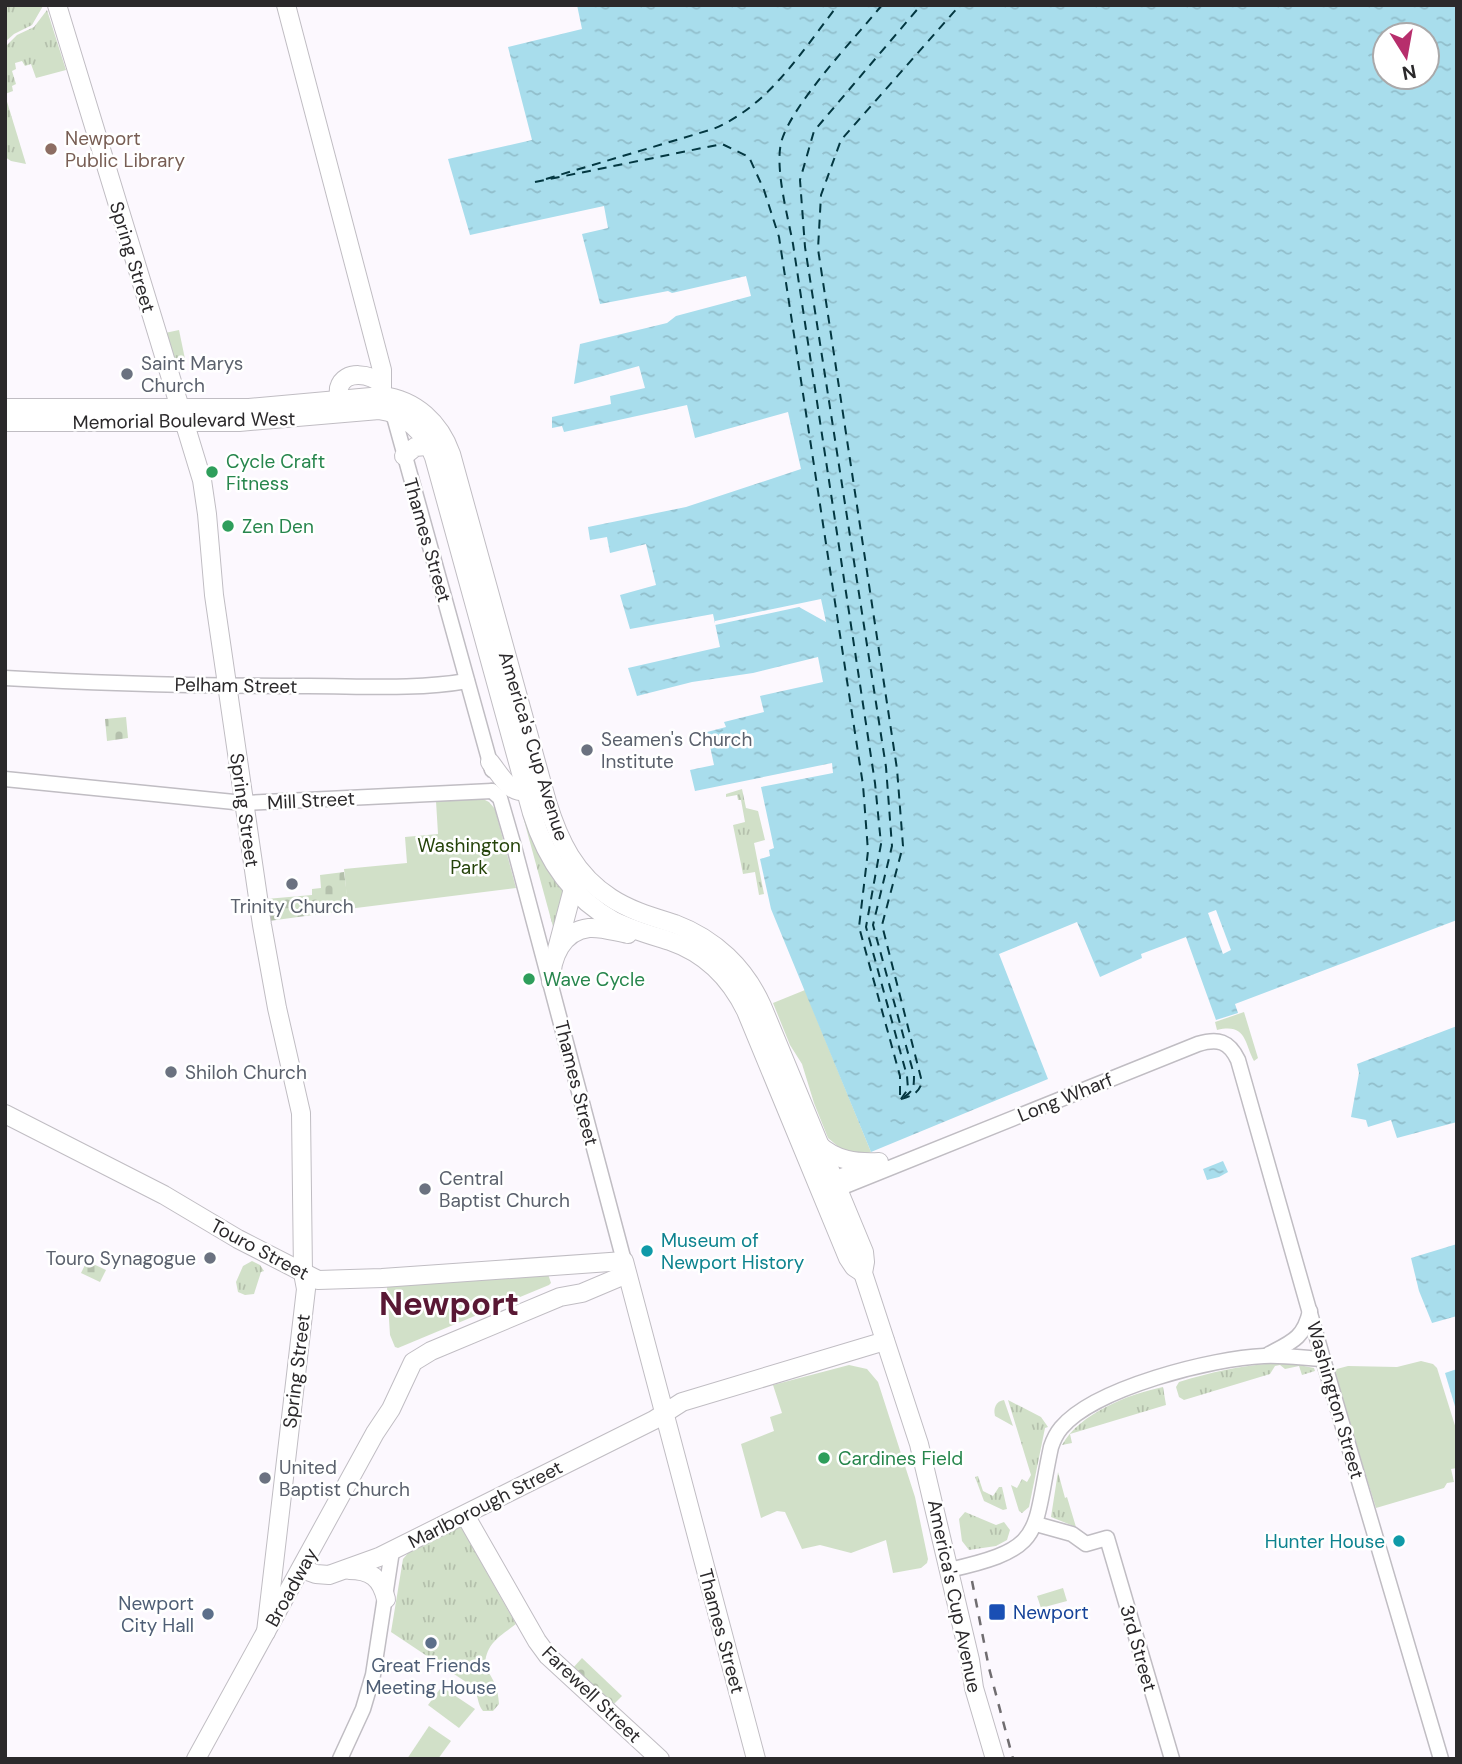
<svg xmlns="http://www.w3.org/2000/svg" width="1462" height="1764" viewBox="0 0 1462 1764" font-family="'DM Sans',sans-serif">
	<defs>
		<pattern id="grass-tufts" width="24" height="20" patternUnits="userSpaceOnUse" patternTransform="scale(1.75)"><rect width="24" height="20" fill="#d1e0c8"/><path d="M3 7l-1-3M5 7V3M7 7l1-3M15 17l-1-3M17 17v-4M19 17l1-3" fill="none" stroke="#b4c0ac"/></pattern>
		<pattern id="cemetery-stones" width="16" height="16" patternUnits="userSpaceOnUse" patternTransform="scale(1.75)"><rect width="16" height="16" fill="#d1e0c8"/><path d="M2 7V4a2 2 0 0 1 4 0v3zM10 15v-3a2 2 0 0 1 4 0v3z" fill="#b4c0ac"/></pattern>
		<pattern id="water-ripples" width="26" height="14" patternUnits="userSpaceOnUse" patternTransform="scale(1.75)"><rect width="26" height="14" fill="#a8ddec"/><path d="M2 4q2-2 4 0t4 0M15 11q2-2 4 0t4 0" fill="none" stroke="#91becb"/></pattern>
	</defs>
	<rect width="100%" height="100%" fill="#fcf8fe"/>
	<g fill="url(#grass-tufts)">
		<polygon points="5,6 43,6 32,25 14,34 5,42"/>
		<polygon points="47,10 66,70 36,78 31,64 25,66 22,61 15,63 16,69 12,71 16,84 12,86 13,91 5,94 5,47 17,35 34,27"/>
		<polygon points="5,95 26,164 11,161 5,157"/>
		<polygon points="179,330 185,359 174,361 165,333"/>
		<polygon points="742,789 746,808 758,811 765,840 754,843 764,894 759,895 755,872 743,874 733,825 745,822 741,800 738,800 737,795 726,797 726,794"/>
		<polygon points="525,812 569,894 555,934 522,813"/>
		<polygon points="252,1261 260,1265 264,1271 261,1272 254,1294 245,1295 238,1292 236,1282 243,1266"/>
		<path d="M1289 1363 1314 1368 1315 1371 1302 1375 1299 1366 1285 1369 1280 1365 1275 1366 1270 1374 1184 1400 1179 1397 1176 1387 1179 1382C1215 1371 1251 1363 1289 1363Z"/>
		<path d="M1163 1387 1166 1405 1070 1434 1072 1443 1062 1445C1080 1413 1129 1394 1163 1387Z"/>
		<path d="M1004 1400 1013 1426 995 1416C993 1408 996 1401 1004 1400Z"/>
		<polygon points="1008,1400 1041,1417 1048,1427 1045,1428 1029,1507 1022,1513 1019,1511 1011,1485 1017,1488 1022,1479 1027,1482 1031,1475"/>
		<polygon points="1058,1472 1065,1498 1067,1497 1076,1527 1051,1517"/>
		<polygon points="978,1476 983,1491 993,1496 999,1487 1002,1487 1007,1509 1003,1510 984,1501 975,1477"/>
		<polygon points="965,1512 996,1525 1004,1522 1010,1530 1007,1540 996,1546 969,1550 962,1541 959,1519"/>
		<path d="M460 1525 516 1624C499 1637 485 1644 485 1667 494 1680 498 1688 499 1704L493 1711H483C477 1704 479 1695 472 1686L391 1632 403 1559 409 1552Z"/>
	</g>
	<g fill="url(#cemetery-stones)">
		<polygon points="126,717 128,738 107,741 105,719"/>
		<polygon points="344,872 349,910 269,921 266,899 312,895 312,889 321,888 320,875"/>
		<polygon points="87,1261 106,1270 100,1282 81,1273"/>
		<polygon points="582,1658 622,1696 613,1705 572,1669"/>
	</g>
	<g fill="#d1e0c8">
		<polygon points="483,799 489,802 495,809 516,888 348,909 344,869 407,863 405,837 438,834 436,801"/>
		<polygon points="805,990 871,1152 862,1155 841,1149 828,1138 814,1103 802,1064 790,1045 773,1003"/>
		<path d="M1244 1012 1258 1058 1254 1061C1244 1043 1247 1023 1217 1030L1215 1022Z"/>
		<polygon points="548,1274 551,1283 549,1285 398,1348 395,1347 390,1335 387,1287 388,1283"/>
		<polygon points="1421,1361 1433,1364 1437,1368 1457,1432 1457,1468 1451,1469 1454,1482 1447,1483 1444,1488 1376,1508 1333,1370 1348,1366 1397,1367"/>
		<polygon points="849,1365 867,1369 878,1382 915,1497 928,1559 927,1563 921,1568 893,1573 886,1540 851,1553 820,1545 802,1549 785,1512 777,1511 761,1518 741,1444 774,1431 770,1417 782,1413 773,1385"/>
		<polygon points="1063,1588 1067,1601 1041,1608 1037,1596"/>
		<polygon points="440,1689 445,1689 475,1709 459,1728 428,1705"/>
		<polygon points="429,1726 451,1741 438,1759 407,1759"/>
	</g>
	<g fill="url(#water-ripples)" fill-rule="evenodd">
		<path d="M577 5H1457V920L1235 1004 1238 1013 1216 1020 1186 937 1141 954 1142 958 1100 977 1077 922 999 954 1048 1079 871 1152 771 909 760 859 770 856 769 850 774 848 761 787 833 773 832 763 695 791 690 770 714 765 707 732 726 727 724 722 764 712 760 696 823 682 818 657 753 673 692 682 637 696 628 668 720 647 713 614 630 629 620 595 656 585 646 544 610 553 607 537 590 540 588 527 686 507 801 469 788 412 695 438 687 405 564 432 562 426 552 428V417L611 404 610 396 645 388 639 366 574 384 580 344 667 323 676 316 751 296 746 276 672 293 668 291 600 304 582 234 608 228 604 206 470 235 448 159 532 140 508 47 582 29ZM1385 35H1427V77H1385Z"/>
		<polygon points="1457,1026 1457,1122 1397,1138 1391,1120 1368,1127 1366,1120 1351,1117 1359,1073 1357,1064"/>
		<polygon points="1223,1161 1228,1172 1219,1177 1207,1180 1203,1169"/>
		<polygon points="1457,1244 1457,1316 1432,1323 1419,1291 1411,1258"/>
		<polygon points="1457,1369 1457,1413 1445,1373"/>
	</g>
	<g fill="#fcf8fe">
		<polygon points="821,599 826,622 799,607 715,625 715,621"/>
		<polygon points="1216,910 1231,950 1223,954 1208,913"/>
	</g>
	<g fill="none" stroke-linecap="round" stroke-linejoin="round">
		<g stroke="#033741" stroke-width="2" stroke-dasharray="9 7" stroke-linecap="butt">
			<path d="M882 5C856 37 790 106 781 143 775 170 788 217 793 244L875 783 881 844 866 927 907 1076 908 1089 901 1099"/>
			<path d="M546 179 713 129C769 106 802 51 838 5"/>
			<polyline points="535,182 722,144 749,157 764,190 779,237 863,785 868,851 859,927 900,1076 900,1100"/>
			<path d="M904 1097C914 1091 914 1086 914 1075L873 925 892 846 886 767 805 247 800 180 814 131 921 5"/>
			<path d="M901 1099C912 1096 919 1093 922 1082L882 925 903 846 897 769 818 249 821 195 841 140 960 5"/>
		</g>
		<g stroke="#c0bdc3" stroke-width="17">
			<g id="minor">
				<polyline points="393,413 492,770"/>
				<path d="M5 678C106 684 207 686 308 686 361 686 415 690 467 681"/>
				<polyline points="5,779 244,803 492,791"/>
				<polyline points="492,791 500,798 513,843 624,1261"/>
				<polyline points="826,1182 872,1164"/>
				<path d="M830 1192 1198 1044C1218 1038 1229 1041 1238 1060L1323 1359 1441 1759"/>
				<path d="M1269 1354C1292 1342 1304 1338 1310 1311"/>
				<polyline points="1036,1524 1072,1534 1086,1544 1107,1538 1172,1759"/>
				<path d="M949 1570C1047 1548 1032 1535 1051 1447 1053 1441 1056 1434 1061 1428 1094 1388 1213 1358 1264 1356 1284 1355 1303 1358 1323 1359"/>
				<polyline points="340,1759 363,1709 373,1675 392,1551"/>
			</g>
		</g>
		<g stroke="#c0bdc3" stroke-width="20">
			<g id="major">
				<polyline points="57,5 202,480 207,514 214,595 262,925 277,1008 301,1113 303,1273 306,1289 266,1632"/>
				<polyline points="286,5 382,370 382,387 374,403"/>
				<path d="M5 408H249L382 396C416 400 440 423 451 454L547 802C559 841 575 875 611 898 631 911 653 917 675 924 715 939 745 968 762 1006L864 1252 865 1262 863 1273 919 1444 970 1660 974 1688 995 1759"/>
				<path d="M341 410C340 404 338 395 339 388 344 369 372 374 382 384"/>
				<path d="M5 422H239L379 410C405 413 425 433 434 457L532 813C546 859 571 897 614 921 632 930 651 935 670 941 705 953 730 978 746 1011L848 1258 854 1267 863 1273"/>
				<polyline points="404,456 415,447 437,445"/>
				<path d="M490 762C505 781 510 797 537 790"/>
				<polyline points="557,949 575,881"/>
				<path d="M551 982C551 958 562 931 589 928 602 927 616 932 628 934"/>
				<polyline points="5,1114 164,1195 238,1239 318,1280 382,1278 624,1261 756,1759"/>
				<path d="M818 1144C836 1161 856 1163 879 1162"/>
				<polyline points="465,1515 537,1641 548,1656 660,1759"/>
				<polyline points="302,1569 316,1574 329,1575 379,1557 654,1420 682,1402 885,1341"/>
				<path d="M349 1570C371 1570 381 1578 386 1599"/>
				<polyline points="196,1759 375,1433 391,1409 413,1362 431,1351 560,1297 582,1293 627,1274"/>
			</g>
		</g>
		<use href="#minor" stroke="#fff" stroke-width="14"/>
		<use href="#major" stroke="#fff" stroke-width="18"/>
		<polyline stroke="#706d70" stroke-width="2.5" stroke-dasharray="9 9" stroke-linecap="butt" points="972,1581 989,1668 1013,1759"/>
	</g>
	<circle fill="#8d6e63" stroke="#fff" stroke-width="2.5" cx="51" cy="149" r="7"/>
	<g fill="#6b7280" stroke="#fff" stroke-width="2.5">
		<circle cx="127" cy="374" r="7"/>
		<circle cx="587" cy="750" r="7"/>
		<circle cx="292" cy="884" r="7"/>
		<circle cx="171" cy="1072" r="7"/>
		<circle cx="425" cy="1189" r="7"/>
		<circle cx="210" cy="1258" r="7"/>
		<circle cx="265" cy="1478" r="7"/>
	</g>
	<g fill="#2e9e5b" stroke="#fff" stroke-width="2.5">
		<circle cx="212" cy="472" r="7"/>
		<circle cx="228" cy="526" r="7"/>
		<circle cx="529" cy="979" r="7"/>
		<circle cx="824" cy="1458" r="7"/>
	</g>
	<g fill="#0f9aa8" stroke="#fff" stroke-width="2.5">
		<circle cx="647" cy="1251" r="7"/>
		<circle cx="1399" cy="1541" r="7"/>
	</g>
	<rect fill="#1a4fb4" stroke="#fff" stroke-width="2.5" x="988" y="1603" width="18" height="18" rx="3.5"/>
	<g fill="#5c6f8a" stroke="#fff" stroke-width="2.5">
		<circle cx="208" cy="1614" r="7"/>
		<circle cx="431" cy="1643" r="7"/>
	</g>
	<g text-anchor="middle" stroke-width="5" stroke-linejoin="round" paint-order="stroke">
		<g font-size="19" fill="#785e54" stroke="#fff" text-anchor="start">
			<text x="65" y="145">Newport<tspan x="65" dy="22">Public Library</tspan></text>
		</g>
		<g font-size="19" fill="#2b292b" stroke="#fff">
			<text transform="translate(133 257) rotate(73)" y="7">Spring Street</text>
			<text transform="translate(184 420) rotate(-1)" y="7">Memorial Boulevard West</text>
			<text transform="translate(428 540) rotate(74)" y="7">Thames Street</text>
			<text transform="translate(236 685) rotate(1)" y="7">Pelham Street</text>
			<text transform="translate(534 746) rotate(73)" y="7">America's Cup Avenue</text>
			<text transform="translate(311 800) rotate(-3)" y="7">Mill Street</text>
			<text transform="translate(245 810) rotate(82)" y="7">Spring Street</text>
			<text transform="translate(577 1083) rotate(76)" y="7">Thames Street</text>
			<text transform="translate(1065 1097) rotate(-22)" y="7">Long Wharf</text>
			<text transform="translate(260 1249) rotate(28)" y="7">Touro Street</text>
			<text transform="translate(296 1371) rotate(-83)" y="7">Spring Street</text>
			<text transform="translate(1336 1400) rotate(74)" y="7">Washington Street</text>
			<text transform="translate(485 1504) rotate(-27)" y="7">Marlborough Street</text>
			<text transform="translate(291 1587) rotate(-61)" y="7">Broadway</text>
			<text transform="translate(955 1596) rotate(78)" y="7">America's Cup Avenue</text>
			<text transform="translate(722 1631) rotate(75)" y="7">Thames Street</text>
			<text transform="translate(1139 1648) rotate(74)" y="7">3rd Street</text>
			<text transform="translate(592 1694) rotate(44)" y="7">Farewell Street</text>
		</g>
		<g font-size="19" fill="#5b616d" stroke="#fff" text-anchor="start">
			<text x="141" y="370">Saint Marys<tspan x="141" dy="22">Church</tspan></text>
			<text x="601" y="746">Seamen's Church<tspan x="601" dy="22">Institute</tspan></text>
			<text x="292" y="913" text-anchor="middle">Trinity Church</text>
			<text x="185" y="1079">Shiloh Church</text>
			<text x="439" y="1185">Central<tspan x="439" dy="22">Baptist Church</tspan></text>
			<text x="196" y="1265" text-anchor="end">Touro Synagogue</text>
			<text x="279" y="1474">United<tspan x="279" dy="22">Baptist Church</tspan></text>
		</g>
		<g font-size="19" fill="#27864d" stroke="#fff" text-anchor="start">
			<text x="226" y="468">Cycle Craft<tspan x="226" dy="22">Fitness</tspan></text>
			<text x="242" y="533">Zen Den</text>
			<text x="543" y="986">Wave Cycle</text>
			<text x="838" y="1465">Cardines Field</text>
		</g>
		<g font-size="19" fill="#25430a" stroke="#fff">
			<text x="469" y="852">Washington<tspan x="469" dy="22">Park</tspan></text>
		</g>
		<g font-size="19" fill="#0d838f" stroke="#fff" text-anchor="start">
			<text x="661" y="1247">Museum of<tspan x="661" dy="22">Newport History</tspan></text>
			<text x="1385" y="1548" text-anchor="end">Hunter House</text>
		</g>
		<g font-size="19" fill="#4e5e75" stroke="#fff" text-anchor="end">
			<text x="194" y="1610">Newport<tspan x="194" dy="22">City Hall</tspan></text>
			<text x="431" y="1672" text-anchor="middle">Great Friends<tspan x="431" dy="22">Meeting House</tspan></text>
		</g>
		<g font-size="19" fill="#164399" stroke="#fff" text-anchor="start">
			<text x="1013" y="1619">Newport</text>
		</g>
		<g font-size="33" font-weight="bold" fill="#591834" stroke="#fff">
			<text x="449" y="1315">Newport</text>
		</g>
	</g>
	<rect width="1462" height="1764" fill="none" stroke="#2b292b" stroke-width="14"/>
	<g transform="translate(1406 56) rotate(169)"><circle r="33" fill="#ffffff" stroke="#aaa9aa" stroke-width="2"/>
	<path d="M0-5L12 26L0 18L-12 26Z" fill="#b72e6c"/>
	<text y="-10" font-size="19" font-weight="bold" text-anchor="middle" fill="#2b292b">N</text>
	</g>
</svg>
